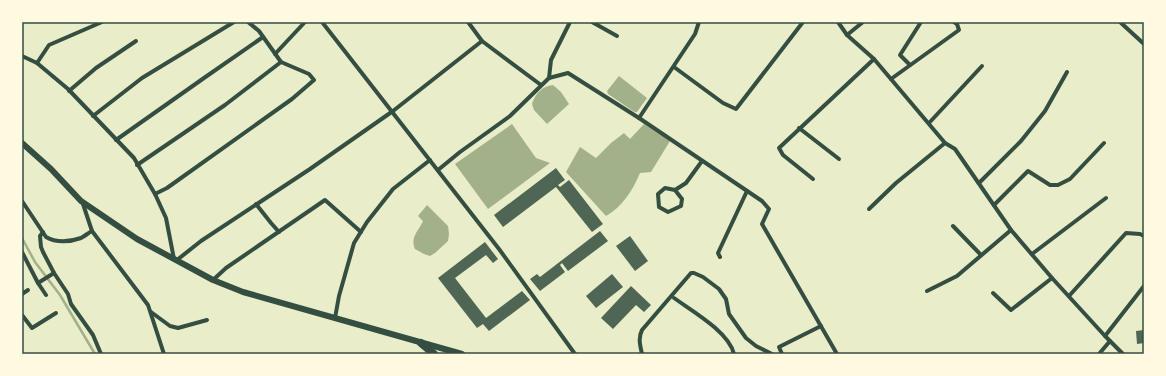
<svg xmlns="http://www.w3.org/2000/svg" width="1166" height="376" viewBox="0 0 1166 376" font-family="Roboto,sans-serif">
	<rect width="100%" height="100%" fill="#e9edc9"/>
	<g fill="#a3b18a">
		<polygon points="619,76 647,98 637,112 635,112 633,111 608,94 607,91"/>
		<path d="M553 85 561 92 569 104 547 124 534 110 532 104C535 94 542 86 553 85Z"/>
		<polygon points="512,124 536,158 550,163 488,209 455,164"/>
		<path d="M644 124 670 141 651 172 640 173C633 190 622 207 606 216L566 172 580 147 596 158 611 143 624 133 630 139Z"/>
		<path d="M427 205 448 226 449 234 448 241 435 253 430 256 424 254 415 249C410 237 418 232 423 221L418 216Z"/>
	</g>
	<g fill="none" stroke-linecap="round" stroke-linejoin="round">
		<polyline stroke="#a3b18a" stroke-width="2.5" points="22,238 35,262 60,295 95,354"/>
	</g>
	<g fill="#4f6655">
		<polygon points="556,168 565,180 558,185 560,187 569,180 603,224 592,232 556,187 503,227 494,215"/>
		<polygon points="600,231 608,241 568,271 562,263 560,265 565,272 540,291 530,279 537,274 540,277"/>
		<polygon points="630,236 648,261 635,271 616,246"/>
		<polygon points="485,242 498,259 493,263 486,255 455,278 486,318 522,291 530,300 489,331 483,324 477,328 438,278"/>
		<polygon points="612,274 623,287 596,308 586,296"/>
		<polygon points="631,286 651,305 644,312 636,305 613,329 601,318"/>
		<polygon points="1144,330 1144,343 1137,344 1136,331"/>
	</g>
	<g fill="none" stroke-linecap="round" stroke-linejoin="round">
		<g stroke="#344e41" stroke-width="4">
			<polyline points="322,22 499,249 575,354"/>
			<polyline points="468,22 482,41 541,85"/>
			<polyline points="592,22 617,36"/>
			<polyline points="838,22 847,35 874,59 945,143 955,149 1011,230 1052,278 1105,336 1123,354"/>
			<polyline points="1120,22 1144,44"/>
			<polyline points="847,35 863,22"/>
			<polyline points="275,54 305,22"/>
			<polyline points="22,56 37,63 68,89 134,158 155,194 166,218 174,259"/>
			<polyline points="37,63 49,45 102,22"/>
			<polyline points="910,65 900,55 921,22"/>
			<polyline points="674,67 723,103 736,109 803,22"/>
			<polyline points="549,78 568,73 639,118 762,201 769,209 762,224 837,354"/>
			<polyline points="891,79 959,30 957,24 954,22"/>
			<polyline points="69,91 96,68 136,41"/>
			<polyline points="93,116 142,78 234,22"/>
			<polyline points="639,118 695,34 699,22"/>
			<polyline points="929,123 982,66"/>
			<polyline points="799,128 839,159"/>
			<polyline points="116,140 204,78 263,37"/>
			<polyline points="137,165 225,105 281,62"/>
			<polyline points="438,170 460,152 510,116 549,78 551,60 570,22"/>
			<polyline points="813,179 783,155 779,148 874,59"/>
			<polyline points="979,183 1021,141 1045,111 1067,72"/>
			<polyline points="675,190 682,199 681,206 668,212 659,207 658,194 665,188 675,190 686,183 702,161"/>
			<polyline points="155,194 167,188 292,99 314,80 309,74 281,62 259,31 248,22"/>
			<path d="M22 201 46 237C56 243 70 242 81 238 85 236 88 233 92 231"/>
			<polyline points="82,201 92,231 148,305 164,354"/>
			<polyline points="256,204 271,223 279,232"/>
			<polyline points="994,205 1028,171 1050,185 1058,185 1070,179 1104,143"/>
			<polyline points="869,209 896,183 945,143"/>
			<polyline points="953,226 981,255"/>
			<polyline points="43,232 40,236 41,247 43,252 54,273 68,294 71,304 93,335 101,354"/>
			<polyline points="22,252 38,283 46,295"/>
			<polyline points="1032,254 1106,198"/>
			<polyline points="720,257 718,253 747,191"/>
			<polyline points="177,260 201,241 310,169 393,111 482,41"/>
			<polyline points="213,280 226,268 325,200 361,232"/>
			<polyline points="38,283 54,273"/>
			<polyline points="927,291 957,276 1011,230"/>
			<polyline points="993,293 1011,310 1052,278"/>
			<polyline points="22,294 28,290"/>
			<polyline points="1069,296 1126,233 1140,234 1144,236"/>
			<path d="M674 298C692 311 729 332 734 354"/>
			<polyline points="151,312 170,326 178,328 207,320"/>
			<polyline points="22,315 32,328 56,313"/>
			<polyline points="335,318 339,296 354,243 367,222 393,189 430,160"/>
			<polyline points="1105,336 1144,286"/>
			<path d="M642 354C640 345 638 338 642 330L691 273H694L703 277 719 289 726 299 729 314 746 338 756 346 772 354"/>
			<polyline points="782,354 779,347 821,326"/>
			<polyline points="1099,354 1110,341"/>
		</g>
		<polyline stroke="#344e41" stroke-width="6" points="22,143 51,169 81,201 137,239 213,280 243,292 462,354"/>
		<polyline stroke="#344e41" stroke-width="8" points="421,343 434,354"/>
	</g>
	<rect width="1166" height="376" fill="none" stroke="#fefae0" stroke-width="46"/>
	<rect x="23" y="23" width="1120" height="330" fill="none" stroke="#344e41" stroke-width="1.5"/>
</svg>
